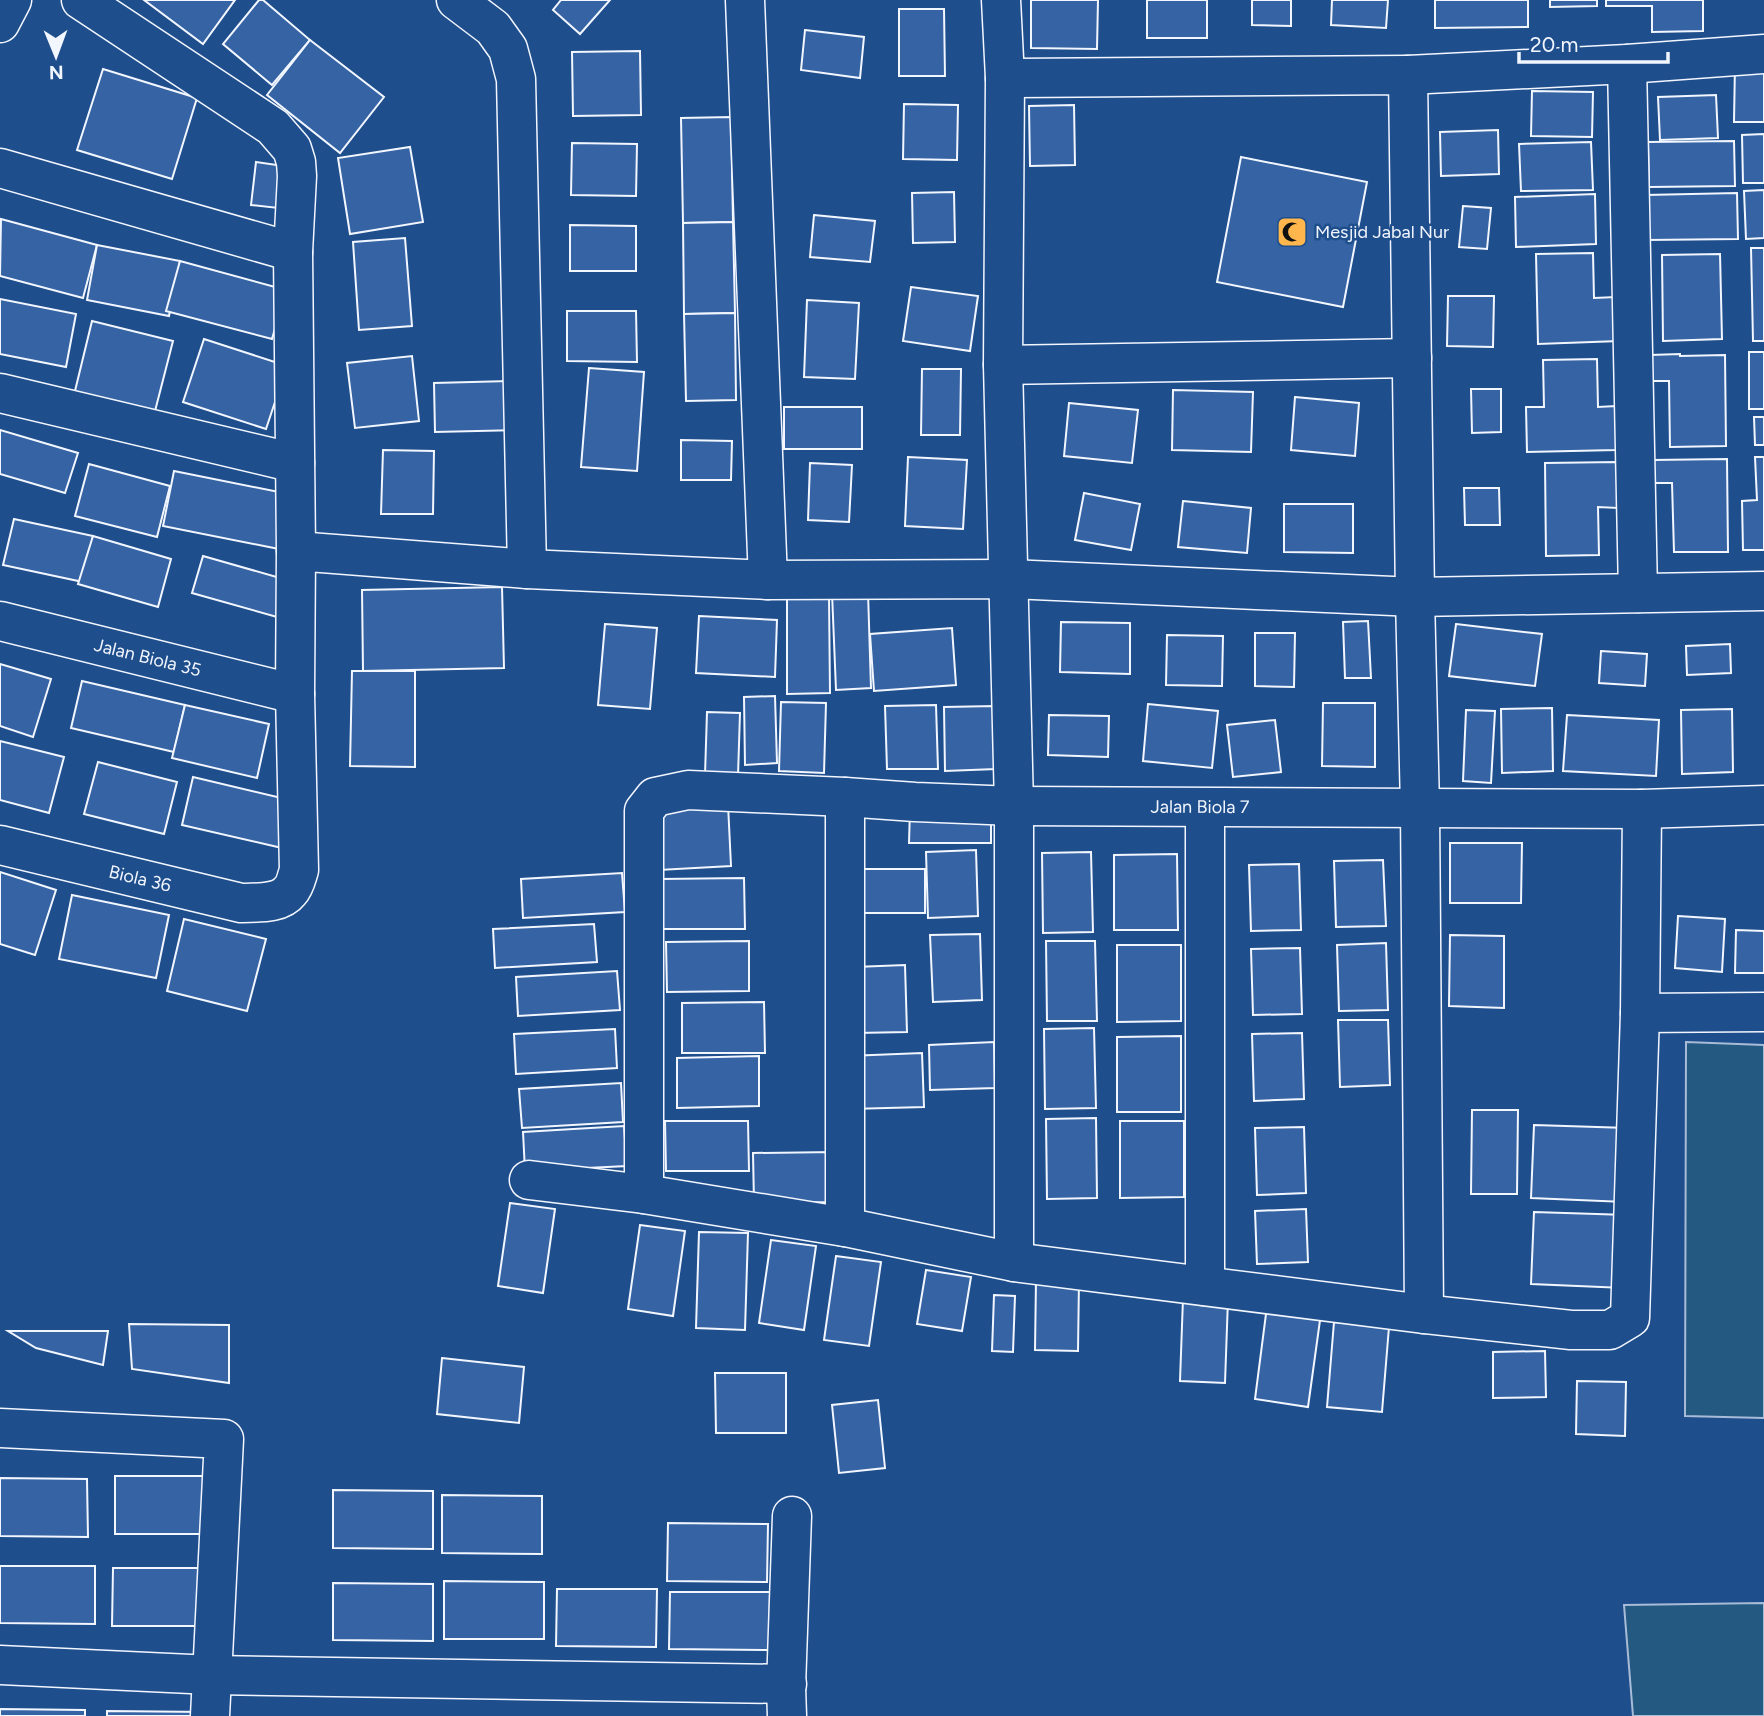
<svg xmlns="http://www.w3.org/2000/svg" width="1764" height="1716" viewBox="0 0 1764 1716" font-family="Figtree,sans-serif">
	<rect width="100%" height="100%" fill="#1f4e8c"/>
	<g fill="#245a82" stroke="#a8bbd7" stroke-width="2">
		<polygon points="1686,1042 1764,1045 1764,1418 1685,1416"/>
		<polygon points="1764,1603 1764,1716 1633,1716 1624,1605"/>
	</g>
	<g fill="#3563a3" stroke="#f2f6ff" stroke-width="2">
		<polygon points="144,0 235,0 203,44"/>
		<polygon points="259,0 263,0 310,40 272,85 223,44"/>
		<polygon points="561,0 610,0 580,34 553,10"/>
		<polygon points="1031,0 1098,0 1097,49 1031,48"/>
		<rect x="1147" y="0" width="60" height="38"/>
		<polygon points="1252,0 1291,0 1291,26 1252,25"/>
		<polygon points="1332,0 1388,0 1386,28 1331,25"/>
		<polygon points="1435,0 1528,0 1528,27 1435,28"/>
		<polygon points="1550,0 1597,0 1597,6 1550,7"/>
		<polygon points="1606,0 1703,0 1703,31 1652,32 1652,6 1606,6"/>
		<polygon points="899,9 944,9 945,76 899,76"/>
		<polygon points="805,30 864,37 860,78 801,70"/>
		<polygon points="310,40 384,97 340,153 267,95"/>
		<polygon points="640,51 641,115 573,116 572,52"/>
		<polygon points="1735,64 1764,64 1764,122 1734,122"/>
		<polygon points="103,69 197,98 172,179 77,150"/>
		<polygon points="1532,91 1593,92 1592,137 1531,136"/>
		<polygon points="1716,95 1718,138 1660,140 1658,97"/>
		<polygon points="904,104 958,105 957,160 903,159"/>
		<polygon points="1074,105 1075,165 1030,166 1029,106"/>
		<polygon points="731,117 733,222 683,223 681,118"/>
		<polygon points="1498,130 1499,174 1441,176 1440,132"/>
		<polygon points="1764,134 1764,183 1743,183 1742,135"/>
		<polygon points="1734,141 1735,186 1649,187 1648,142"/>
		<polygon points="1591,142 1593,190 1521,191 1519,144"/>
		<polygon points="572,143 637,144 636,196 571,195"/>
		<polygon points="410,147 423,222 350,234 338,158"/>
		<polygon points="1241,157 1367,182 1343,307 1217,282"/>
		<polygon points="256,162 291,167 287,209 251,205"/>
		<polygon points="1764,190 1764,238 1746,239 1744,191"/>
		<polygon points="954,192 955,242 913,243 912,193"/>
		<polygon points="1737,193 1738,239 1647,240 1646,195"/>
		<polygon points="1595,194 1596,244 1516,247 1515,197"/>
		<polygon points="1463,206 1491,208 1487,249 1459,247"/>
		<polygon points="814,215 875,221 870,262 810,257"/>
		<polygon points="1,219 97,245 83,298 0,276"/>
		<polygon points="733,222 735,313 684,314 683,223"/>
		<polygon points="570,225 636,226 636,271 570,271"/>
		<polygon points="405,238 412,326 359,330 353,242"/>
		<polygon points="97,245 180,261 169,316 87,300"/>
		<polygon points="1751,248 1764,248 1764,341 1753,341"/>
		<polygon points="1593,253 1594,298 1616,297 1619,341 1538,344 1536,254"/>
		<polygon points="1720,254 1722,339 1663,341 1662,255"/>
		<polygon points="180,261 286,290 272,339 166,311"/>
		<polygon points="911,287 978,296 970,351 903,341"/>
		<polygon points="1448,296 1494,296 1493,347 1447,346"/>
		<polygon points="0,299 76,314 66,367 0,354"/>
		<polygon points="807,300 859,303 855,379 804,377"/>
		<polygon points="567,311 636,311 637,362 567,361"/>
		<polygon points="735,313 736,400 686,401 684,314"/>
		<polygon points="92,321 173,341 154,415 74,395"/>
		<polygon points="204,339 287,366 266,429 183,402"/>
		<rect x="1749" y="352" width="15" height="57"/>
		<polygon points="1680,354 1680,356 1725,355 1726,446 1670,447 1669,381 1650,381 1650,355"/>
		<polygon points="412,356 419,421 355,428 347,363"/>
		<polygon points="1597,359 1598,407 1616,406 1616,450 1527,452 1526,407 1544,407 1543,360"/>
		<polygon points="589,368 644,372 637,471 581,467"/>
		<polygon points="922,369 961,369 960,435 921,435"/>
		<polygon points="515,381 516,430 435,432 434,383"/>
		<polygon points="1471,389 1501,389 1501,432 1472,433"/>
		<polygon points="1173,390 1253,392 1251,452 1172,450"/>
		<polygon points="1295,397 1359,403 1355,456 1291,450"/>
		<polygon points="1069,403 1138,410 1132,463 1064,456"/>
		<rect x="784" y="407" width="78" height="42"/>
		<polygon points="1754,417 1764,417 1764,445 1755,445"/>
		<polygon points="0,430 78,453 65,493 0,474"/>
		<polygon points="681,440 732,441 731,480 681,480"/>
		<polygon points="383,450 434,451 433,514 381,514"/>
		<polygon points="908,457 967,460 963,529 905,526"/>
		<polygon points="1755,457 1764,457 1764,550 1743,550 1742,501 1757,500"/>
		<polygon points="1727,459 1728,552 1674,552 1672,483 1653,483 1653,460"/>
		<polygon points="1617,462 1618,508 1598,507 1599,555 1546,556 1545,463"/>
		<polygon points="810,463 852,465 849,522 808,520"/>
		<polygon points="89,464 170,486 157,537 75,516"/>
		<polygon points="174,471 289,494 279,549 163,526"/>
		<polygon points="1464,488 1499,488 1500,525 1465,525"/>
		<polygon points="1084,493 1140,504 1131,550 1075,540"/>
		<polygon points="1183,501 1251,508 1247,553 1178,547"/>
		<polygon points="1284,504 1353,504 1353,553 1284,552"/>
		<polygon points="14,519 93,536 83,582 3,565"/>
		<polygon points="93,536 171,559 158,607 78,584"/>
		<polygon points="203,556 287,580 277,617 192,593"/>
		<polygon points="502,587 504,668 363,671 362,590"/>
		<polygon points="868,592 871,688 836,690 832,593"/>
		<polygon points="787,596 829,596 830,693 787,694"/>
		<polygon points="699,616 777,620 775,677 696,673"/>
		<polygon points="1368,621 1371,678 1345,678 1343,622"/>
		<polygon points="1061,622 1130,623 1130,674 1060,672"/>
		<polygon points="605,624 657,628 650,709 598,705"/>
		<polygon points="1456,624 1542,634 1535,686 1449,676"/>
		<polygon points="952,628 956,685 874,691 870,634"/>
		<polygon points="1255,633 1295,633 1294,687 1255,686"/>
		<polygon points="1167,635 1223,636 1222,686 1166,685"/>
		<polygon points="1730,644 1731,673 1687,675 1686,646"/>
		<polygon points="1601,651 1647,654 1645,686 1599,683"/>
		<polygon points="0,664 51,679 33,737 0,726"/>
		<polygon points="352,671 415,671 415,767 350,766"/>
		<polygon points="82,681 185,705 174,752 71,728"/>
		<polygon points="775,696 777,763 745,765 744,697"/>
		<polygon points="781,702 826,703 824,773 779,771"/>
		<polygon points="1323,703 1375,703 1375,767 1322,766"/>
		<polygon points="1148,704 1218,711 1212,768 1143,761"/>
		<polygon points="185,705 269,724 257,778 172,758"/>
		<polygon points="936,705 938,769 887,769 885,706"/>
		<polygon points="995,706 996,769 945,771 944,707"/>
		<polygon points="1552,708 1553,771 1502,773 1501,709"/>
		<polygon points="1732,709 1733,772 1682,774 1681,710"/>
		<polygon points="1466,710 1495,711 1491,783 1463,781"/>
		<polygon points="707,712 740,713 738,776 705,775"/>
		<polygon points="1049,715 1109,716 1108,757 1048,755"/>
		<polygon points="1567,715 1659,720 1656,776 1563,771"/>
		<polygon points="1275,720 1281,772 1233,777 1227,725"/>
		<polygon points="0,741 64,757 49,813 0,800"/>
		<polygon points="98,762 177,782 164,834 84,814"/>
		<polygon points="193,777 294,801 282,848 182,825"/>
		<polygon points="728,804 731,866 659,870 655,809"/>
		<polygon points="910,809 991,809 991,843 909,843"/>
		<polygon points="1450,843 1522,843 1521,903 1450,903"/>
		<polygon points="976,850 978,916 928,918 926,852"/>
		<polygon points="1091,852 1093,932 1043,933 1042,853"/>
		<polygon points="1177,854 1178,930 1114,930 1114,855"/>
		<polygon points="1383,860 1386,926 1336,927 1334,861"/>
		<polygon points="1299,864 1301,930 1251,931 1249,865"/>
		<rect x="851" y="869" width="74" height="44"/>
		<polygon points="0,872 56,890 35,955 0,944"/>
		<polygon points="622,873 625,912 523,918 521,879"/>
		<polygon points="744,878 745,929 662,929 661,879"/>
		<polygon points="72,895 169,915 156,978 59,959"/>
		<polygon points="1678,916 1725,919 1722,972 1675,968"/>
		<polygon points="184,919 266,939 247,1011 167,991"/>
		<polygon points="594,924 597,962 495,968 493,929"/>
		<polygon points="1736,930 1764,931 1764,973 1735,973"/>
		<polygon points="980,934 982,1000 933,1002 930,935"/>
		<polygon points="1450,935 1504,936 1504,1008 1449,1006"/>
		<polygon points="749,941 749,991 667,992 666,942"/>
		<polygon points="1046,941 1095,941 1097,1021 1047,1021"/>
		<polygon points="1386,943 1388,1010 1339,1011 1337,945"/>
		<polygon points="1117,945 1181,945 1181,1021 1117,1022"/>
		<polygon points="1300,948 1302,1014 1253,1015 1251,949"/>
		<polygon points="905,965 907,1032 857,1033 855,967"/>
		<polygon points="617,971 620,1010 518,1016 516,977"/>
		<polygon points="764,1002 765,1053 682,1053 682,1003"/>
		<polygon points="1338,1020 1388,1020 1390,1085 1340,1087"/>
		<polygon points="1094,1028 1096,1108 1045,1109 1044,1029"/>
		<polygon points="615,1029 617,1068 516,1074 514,1034"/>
		<polygon points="1302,1033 1304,1099 1254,1101 1252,1034"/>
		<polygon points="1181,1036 1181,1112 1117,1112 1117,1037"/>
		<polygon points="994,1042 995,1088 930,1090 929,1045"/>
		<polygon points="922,1053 924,1107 850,1109 848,1056"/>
		<polygon points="759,1056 759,1106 677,1108 677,1058"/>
		<polygon points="621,1083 623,1122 522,1128 519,1089"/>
		<polygon points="1472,1110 1518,1110 1517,1194 1471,1194"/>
		<polygon points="1096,1118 1097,1198 1047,1199 1046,1119"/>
		<polygon points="665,1121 748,1121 749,1171 666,1171"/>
		<polygon points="1120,1121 1184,1121 1184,1197 1120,1198"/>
		<polygon points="1534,1125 1628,1128 1625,1202 1531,1198"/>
		<polygon points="624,1126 627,1166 525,1171 523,1132"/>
		<polygon points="1304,1127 1306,1193 1257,1195 1255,1128"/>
		<polygon points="835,1152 836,1202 754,1203 753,1153"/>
		<polygon points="510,1203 555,1209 543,1293 498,1286"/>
		<polygon points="1306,1209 1308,1262 1257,1264 1255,1211"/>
		<polygon points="1534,1212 1627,1215 1624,1288 1531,1284"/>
		<polygon points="640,1225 685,1231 673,1316 628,1309"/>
		<polygon points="699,1232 748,1233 745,1330 696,1328"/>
		<polygon points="771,1240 816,1246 804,1330 759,1323"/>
		<polygon points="836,1256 881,1262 869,1346 824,1340"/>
		<polygon points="926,1270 971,1277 962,1331 917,1324"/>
		<polygon points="1036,1280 1079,1280 1078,1351 1035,1350"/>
		<polygon points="994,1295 1015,1296 1013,1352 992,1351"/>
		<polygon points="1183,1298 1228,1299 1225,1383 1180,1381"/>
		<polygon points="1267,1306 1321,1313 1308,1407 1255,1399"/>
		<polygon points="1334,1322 1389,1327 1382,1412 1327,1407"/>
		<polygon points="129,1324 229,1325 229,1383 132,1369"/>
		<polygon points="8,1331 108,1331 103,1365 36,1348"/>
		<polygon points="1545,1351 1546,1397 1493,1398 1493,1352"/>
		<polygon points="442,1358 524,1367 519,1423 437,1414"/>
		<polygon points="715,1373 786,1373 786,1433 716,1433"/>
		<polygon points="1577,1381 1626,1382 1625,1436 1576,1434"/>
		<polygon points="878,1400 885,1468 839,1473 832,1405"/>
		<rect x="115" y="1476" width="100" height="58"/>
		<polygon points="0,1478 87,1479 88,1537 0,1536"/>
		<polygon points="333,1490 433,1491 433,1549 333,1548"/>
		<polygon points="442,1495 542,1496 542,1554 442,1553"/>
		<polygon points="668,1523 768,1524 767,1582 667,1581"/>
		<polygon points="0,1566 95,1566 95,1624 0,1623"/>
		<polygon points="113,1568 212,1568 212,1626 112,1626"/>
		<polygon points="444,1581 544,1582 544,1639 444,1639"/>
		<polygon points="333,1583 433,1584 433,1641 333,1640"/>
		<polygon points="557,1589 657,1589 656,1647 556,1646"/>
		<polygon points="670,1592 770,1592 769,1650 669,1649"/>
		<polygon points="0,1709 85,1710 85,1716 0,1716"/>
		<polygon points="107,1711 207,1712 207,1716 107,1716"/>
	</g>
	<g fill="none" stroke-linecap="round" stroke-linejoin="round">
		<g stroke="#f2f6ff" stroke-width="41">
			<g id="minor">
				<polyline points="81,0 273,127 292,149 296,162 297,176 293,252 296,551"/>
				<polyline points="456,0 493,28 508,49 516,79 527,569"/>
				<polyline points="745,0 768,580"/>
				<polyline points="1001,0 1005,78 1003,365 1014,806 1014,1262"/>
				<polyline points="0,23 12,0"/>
				<polyline points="1627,64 1638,593"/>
				<polyline points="1408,75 1627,64 1764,54"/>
				<polyline points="1005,78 1408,75 1415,597 1420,808 1424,1314"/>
				<polyline points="0,168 293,252"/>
				<polyline points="1003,365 1412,358"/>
				<polyline points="0,393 295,463"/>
				<path id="s1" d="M0 621 295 694"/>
				<polyline points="845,797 845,1227 1014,1262 1424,1314 1571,1330 1610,1330 1630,1318 1640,1013 1642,809"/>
				<polyline points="1205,808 1205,1286"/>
				<path id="s2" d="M0 845 241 903C257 902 279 905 290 891 295 886 297 876 299 870L295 694 296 551 527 569 768 580 1009 579 1415 597 1764 591"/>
				<polyline points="1640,1013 1764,1012"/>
				<polyline points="529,1180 644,1194 845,1227"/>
				<path id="s3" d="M644 1194V811L655 797 688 790 845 797 915 802 1014 806 1642 809 1764 805"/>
				<polyline points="0,1428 224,1439 210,1716"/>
				<polyline points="0,1665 212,1675 787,1684"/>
				<polyline points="787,1716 786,1687 792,1516"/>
			</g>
		</g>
		<use href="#minor" stroke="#1f4e8c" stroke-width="38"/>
	</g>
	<defs>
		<g id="mosque-square" transform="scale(1.575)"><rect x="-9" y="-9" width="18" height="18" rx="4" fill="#ffb74d" stroke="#1f4e8c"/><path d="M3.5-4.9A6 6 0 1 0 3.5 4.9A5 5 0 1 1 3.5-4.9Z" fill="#111"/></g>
	</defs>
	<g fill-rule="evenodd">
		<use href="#mosque-square" x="1292" y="232"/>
	</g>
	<g text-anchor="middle" stroke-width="5" stroke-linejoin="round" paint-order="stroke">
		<g font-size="18" fill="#f2f6ff" stroke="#1f4e8c" text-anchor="start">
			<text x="1315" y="238">Mesjid Jabal Nur</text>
		</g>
		<g font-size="18" fill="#f2f6ff" stroke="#1f4e8c">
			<text dy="6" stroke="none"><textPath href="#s1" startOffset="152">Jalan Biola 35</textPath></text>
			<text dy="6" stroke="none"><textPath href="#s3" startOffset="947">Jalan Biola 7</textPath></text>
			<text dy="6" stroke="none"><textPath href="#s2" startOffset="144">Biola 36</textPath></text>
		</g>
	</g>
	<g transform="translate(56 56) rotate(179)" stroke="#1f4e8c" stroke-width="5" paint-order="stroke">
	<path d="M0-5L12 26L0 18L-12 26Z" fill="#f2f6ff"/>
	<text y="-10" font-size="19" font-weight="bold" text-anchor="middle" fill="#f2f6ff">N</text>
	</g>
	<path d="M1519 52v10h149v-10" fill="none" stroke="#f2f6ff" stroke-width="3.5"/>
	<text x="1530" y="52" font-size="21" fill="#f2f6ff" stroke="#1f4e8c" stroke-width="5" paint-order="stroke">20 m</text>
</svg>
